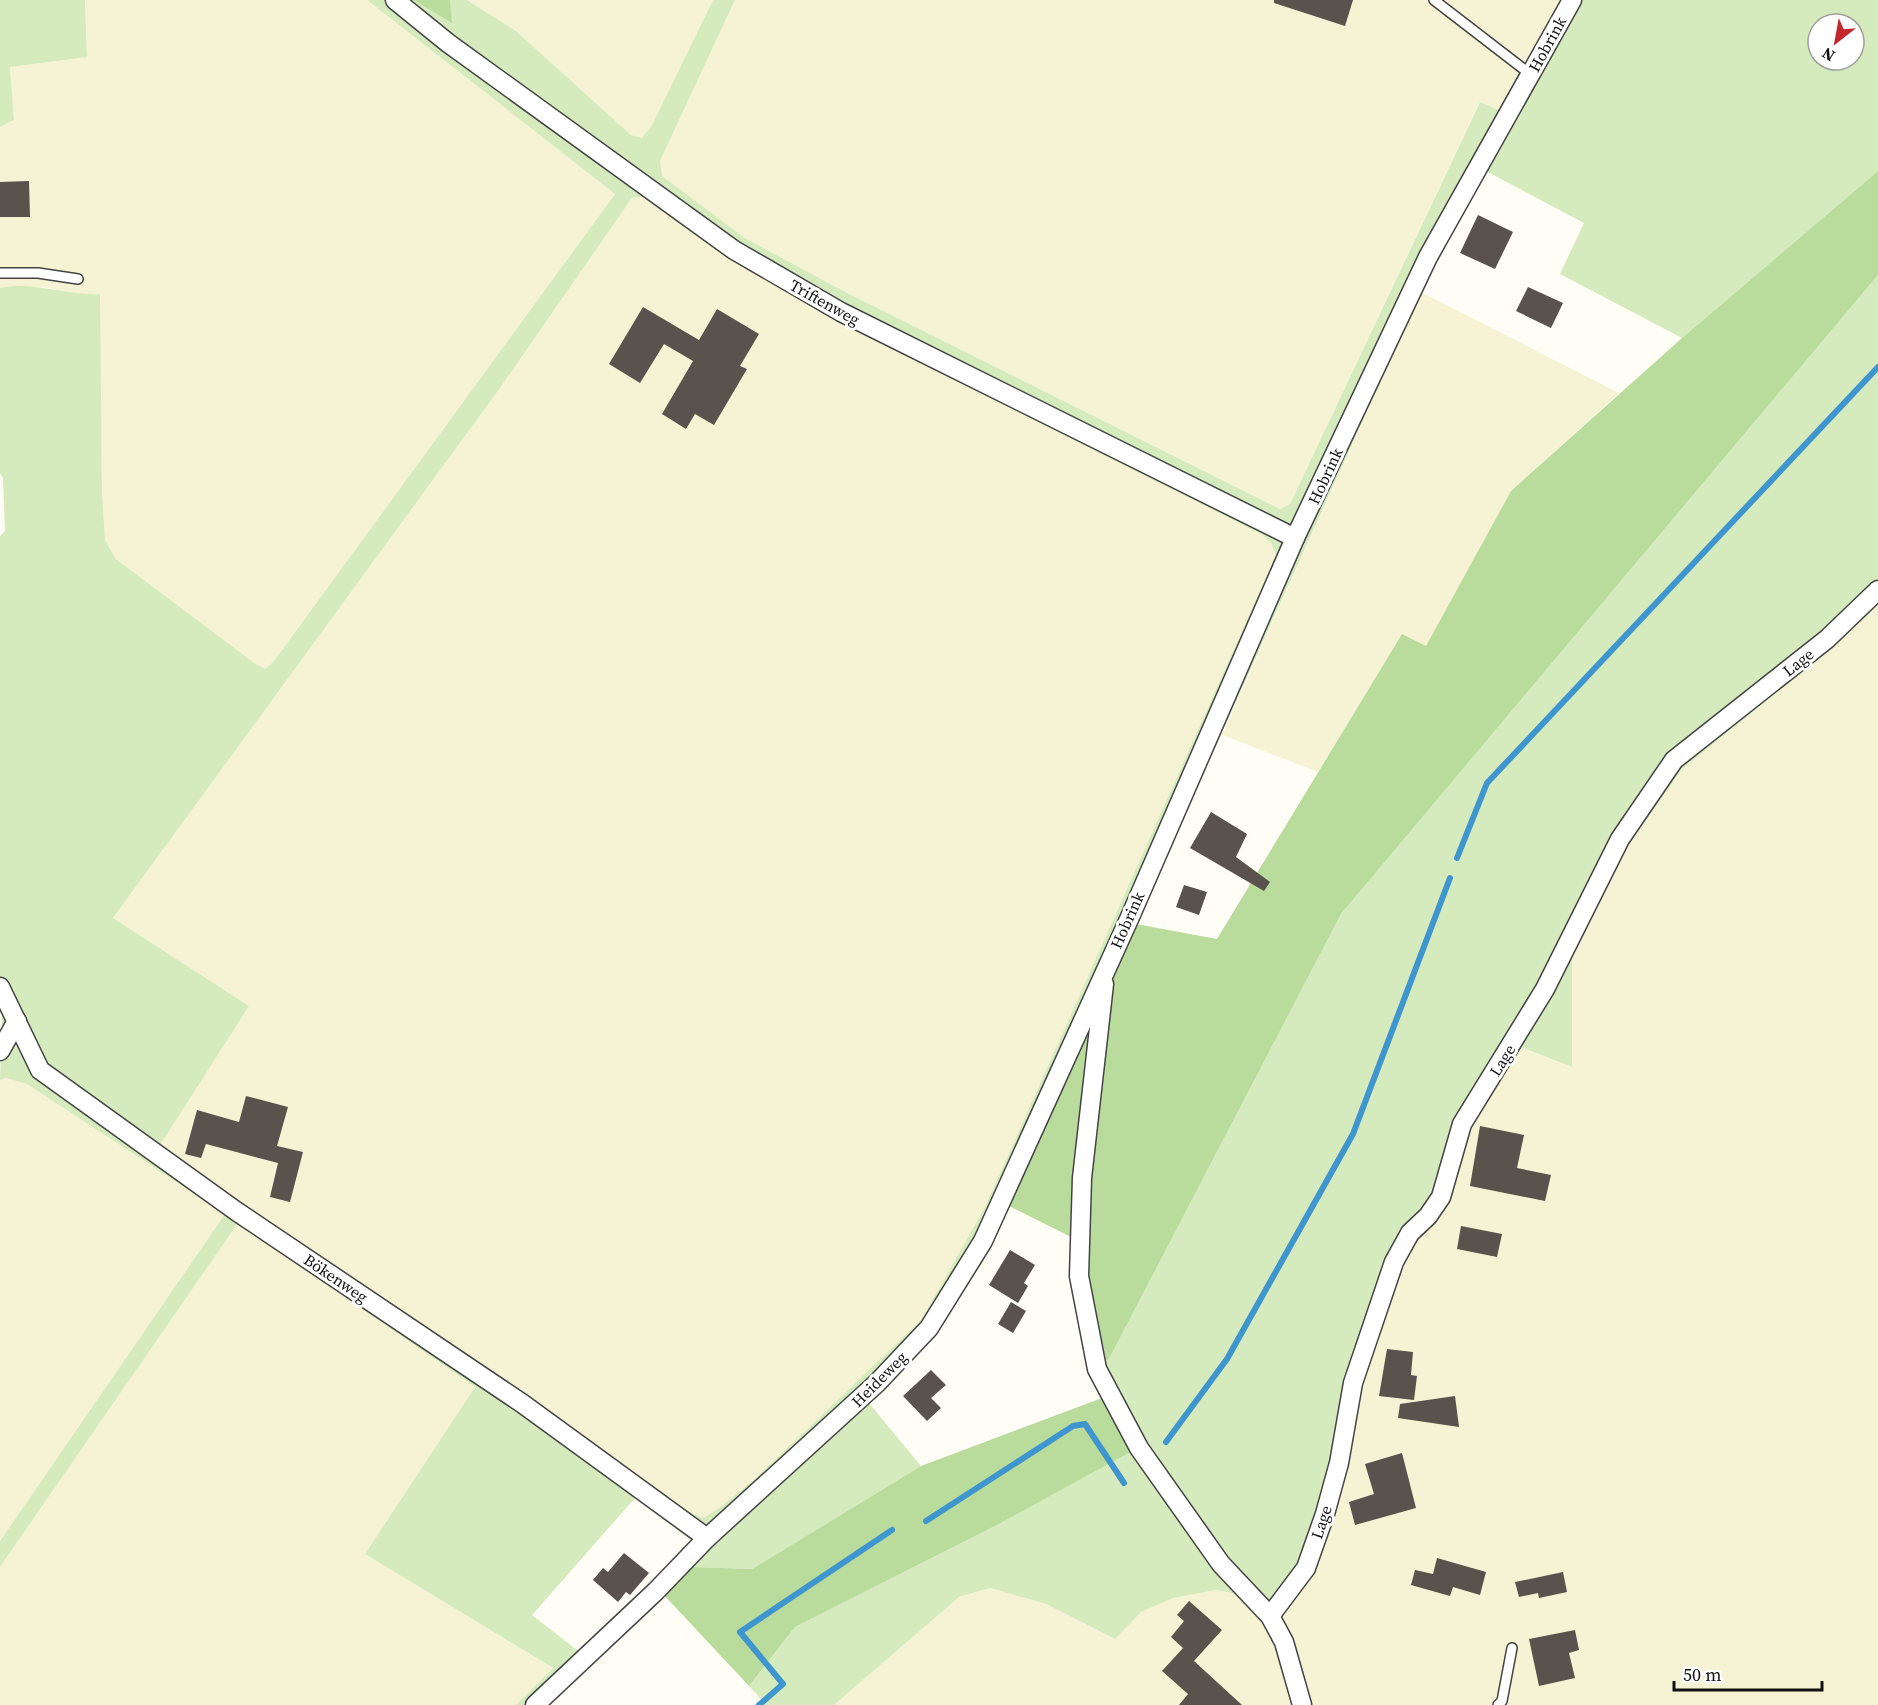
<svg xmlns="http://www.w3.org/2000/svg" width="1878" height="1705" viewBox="0 0 1878 1705" font-family="'Source Serif 4',serif">
	<rect width="100%" height="100%" fill="#fffdf5"/>
	<g fill="#f6f3d4">
		<polygon points="85,0 367,0 615,194 274,661 265,669 254,664 116,559 105,540 102,490 99,294 82,295 44,287 0,288 0,127 14,120 10,67 87,56"/>
		<polygon points="467,0 713,0 652,125 642,138 631,135 516,31"/>
		<polygon points="735,0 1565,0 1501,111 1479,103 1290,504 1280,509 847,293 745,238 661,176 660,161"/>
		<polygon points="644,196 738,260 837,321 1261,534 1271,543 1276,555 984,1209 921,1320 755,1479 719,1508 703,1518 689,1512 283,1234 159,1144 249,1006 113,918 500,388 632,198"/>
		<polygon points="1421,292 1619,393 1511,491 1426,647 1402,634 1318,772 1222,735"/>
		<polygon points="1878,605 1878,1705 834,1705 959,1597 990,1588 1046,1604 1114,1639 1141,1612 1173,1598 1216,1590 1264,1599 1360,1377 1399,1264 1468,1125 1516,1045 1571,1067 1572,952 1627,847 1682,769 1834,647"/>
		<polygon points="6,1078 27,1084 225,1214 0,1541 0,1080"/>
		<polygon points="238,1223 475,1387 365,1554 554,1669 516,1705 0,1705 0,1567"/>
	</g>
	<g fill="#d5ebbd" fill-rule="evenodd">
		<polygon points="0,0 85,0 87,57 10,67 14,120 0,127"/>
		<path d="M367 0H413L451 22 450 0H467L516 31 631 135 642 138 652 125 713 0H735L660 161 662 176 745 238 847 293 1280 509 1290 504 1480 102 1501 111 1565 0H1878V171L1682 338 1560 274 1584 223 1486 171 1421 292 982 1264 932 1334 868 1402 921 1466 752 1569 692 1567 663 1594 652 1582 693 1542 635 1498 532 1615 591 1661 546 1705H516L553 1668 365 1554 475 1387 238 1223 0 1567V1541L225 1214 27 1084 6 1078 0 1080 2 1015 0 1011V536L5 531 3 478 0 473V288C34 281 66 296 100 294L102 490 105 540 116 559 254 663 265 669 274 661 615 194ZM1818 24H1854V60H1818ZM644 196 738 260 837 321 1261 534 1271 543 1276 555 984 1209 921 1320 755 1479 719 1508 703 1518 689 1512 283 1234 160 1145 249 1006 113 918 500 388 632 198Z"/>
		<polygon points="1878,275 1878,605 1834,647 1682,769 1627,847 1572,952 1572,1067 1516,1045 1468,1125 1413,1237 1360,1377 1348,1464 1315,1570 1278,1617 1264,1599 1216,1590 1173,1598 1141,1612 1115,1639 1046,1604 990,1588 959,1597 834,1705 754,1705 761,1699 749,1686 795,1627 993,1527 1102,1398 1090,1371 1109,1359 1341,914"/>
	</g>
	<g fill="#b9dc9c">
		<polygon points="413,0 450,0 452,23"/>
		<polygon points="1878,171 1878,275 1341,914 1109,1359 1090,1371 1073,1238 1009,1206 1136,924 1217,939 1402,634 1426,646 1511,491 1682,338"/>
		<polygon points="1102,1398 1130,1452 993,1527 795,1627 749,1686 663,1594 692,1567 752,1569 921,1466"/>
	</g>
	<g fill="none" stroke-linecap="round" stroke-linejoin="round">
		<g stroke="#3f96cf" stroke-width="6">
			<polyline points="1457,858 1487,783 1878,367"/>
			<polyline points="1166,1442 1227,1359 1353,1134 1450,878"/>
			<polyline points="926,1521 1073,1426 1085,1424 1124,1483"/>
			<polyline points="759,1705 783,1684 740,1632 892,1530"/>
		</g>
	</g>
	<g fill="#5a524d">
		<polygon points="1274,0 1353,0 1345,26 1274,3"/>
		<polygon points="29,181 30,217 0,217 0,182"/>
		<polygon points="1478,215 1513,232 1495,269 1460,253"/>
		<polygon points="1528,287 1563,303 1551,328 1516,311"/>
		<polygon points="643,307 699,340 717,309 759,334 740,366 747,369 714,425 695,414 686,429 662,414 693,361 664,344 640,383 609,364"/>
		<polygon points="1211,812 1247,834 1236,857 1270,882 1264,891 1190,848"/>
		<polygon points="1184,885 1207,892 1199,915 1176,907"/>
		<polygon points="246,1096 288,1107 277,1146 303,1152 290,1202 270,1197 278,1163 206,1144 201,1158 185,1154 197,1110 239,1122"/>
		<polygon points="1480,1126 1524,1135 1517,1168 1551,1175 1545,1201 1470,1186"/>
		<polygon points="1461,1226 1502,1234 1497,1257 1457,1249"/>
		<polygon points="1010,1250 1035,1265 1024,1283 1028,1286 1018,1303 989,1285"/>
		<polygon points="1011,1302 1026,1311 1013,1333 998,1324"/>
		<polygon points="1387,1349 1413,1352 1411,1375 1417,1376 1414,1400 1379,1396"/>
		<polygon points="931,1370 946,1385 931,1398 941,1408 927,1421 903,1396"/>
		<polygon points="1455,1396 1459,1427 1398,1418 1400,1404"/>
		<polygon points="1402,1453 1416,1508 1355,1525 1349,1502 1374,1494 1365,1464"/>
		<polygon points="624,1553 649,1573 630,1595 626,1592 618,1602 593,1580 603,1568 608,1572"/>
		<polygon points="1437,1558 1486,1572 1480,1595 1453,1587 1450,1596 1411,1585 1415,1570 1433,1574"/>
		<polygon points="1563,1572 1567,1592 1539,1598 1538,1593 1519,1597 1515,1582"/>
		<polygon points="1189,1601 1222,1630 1194,1661 1242,1705 1179,1705 1188,1694 1162,1671 1183,1648 1171,1637 1184,1621 1177,1615"/>
		<polygon points="1575,1630 1579,1650 1569,1653 1575,1678 1539,1686 1529,1639"/>
	</g>
	<g fill="none" stroke-linecap="round" stroke-linejoin="round">
		<g stroke="#444" stroke-width="12">
			<g id="lane">
				<polyline points="1434,0 1530,74"/>
				<polyline points="0,273 38,273 78,279"/>
				<polyline points="1498,1705 1502,1701 1512,1648"/>
			</g>
		</g>
		<g stroke="#444" stroke-width="21">
			<g id="street">
				<polyline points="395,0 448,43 734,250 841,312 1295,538"/>
				<polyline points="1104,984 1082,1178 1079,1276 1097,1369 1139,1448 1221,1564 1270,1616 1284,1642 1302,1705"/>
				<polyline points="0,987 40,1070 236,1211 523,1404 707,1538"/>
				<polyline points="0,1051 17,1021"/>
				<polyline points="1270,1616 1306,1568 1325,1514 1339,1463 1353,1383 1394,1262 1410,1233 1428,1216 1441,1197 1462,1124 1545,989 1620,839 1674,760 1827,639 1878,590"/>
				<polyline points="535,1705 656,1591 707,1538 877,1383 929,1328 983,1241 1130,917 1295,538 1428,257 1572,0"/>
			</g>
		</g>
		<use href="#lane" stroke="#fff" stroke-width="9"/>
		<use href="#street" stroke="#fff" stroke-width="18"/>
	</g>
	<g text-anchor="middle" stroke-width="6" stroke-linejoin="round" paint-order="stroke">
		<g font-size="16" fill="#111" stroke="#fff">
			<text transform="translate(1547 44) rotate(-61)" y="6">Hobrink</text>
			<text transform="translate(825 302) rotate(29)" y="6">Triftenweg</text>
			<text transform="translate(1325 476) rotate(-65)" y="6">Hobrink</text>
			<text transform="translate(1798 662) rotate(-38)" y="6">Lage</text>
			<text transform="translate(1127 920) rotate(-66)" y="6">Hobrink</text>
			<text transform="translate(1502 1060) rotate(-58)" y="6">Lage</text>
			<text transform="translate(336 1278) rotate(34)" y="6">Bökenweg</text>
			<text transform="translate(879 1379) rotate(-45)" y="6">Heideweg</text>
			<text transform="translate(1321 1522) rotate(-72)" y="6">Lage</text>
		</g>
	</g>
	<g transform="translate(1836 42) rotate(211)"><circle r="28" fill="#ffffff" stroke="#a0a0a0" stroke-width="1.5"/>
	<path d="M0-4.5L10 22L0 15L-10 22Z" fill="#c4262e"/>
	<text y="-9" font-size="16" font-weight="bold" text-anchor="middle" fill="#111111">N</text>
	</g>
	<path d="M1674 1681v9h148v-9" fill="none" stroke="#111111" stroke-width="3"/>
	<text x="1683" y="1681" font-size="18" fill="#111111" stroke="#ffffff" stroke-width="4.5" paint-order="stroke">50 m</text>
</svg>
